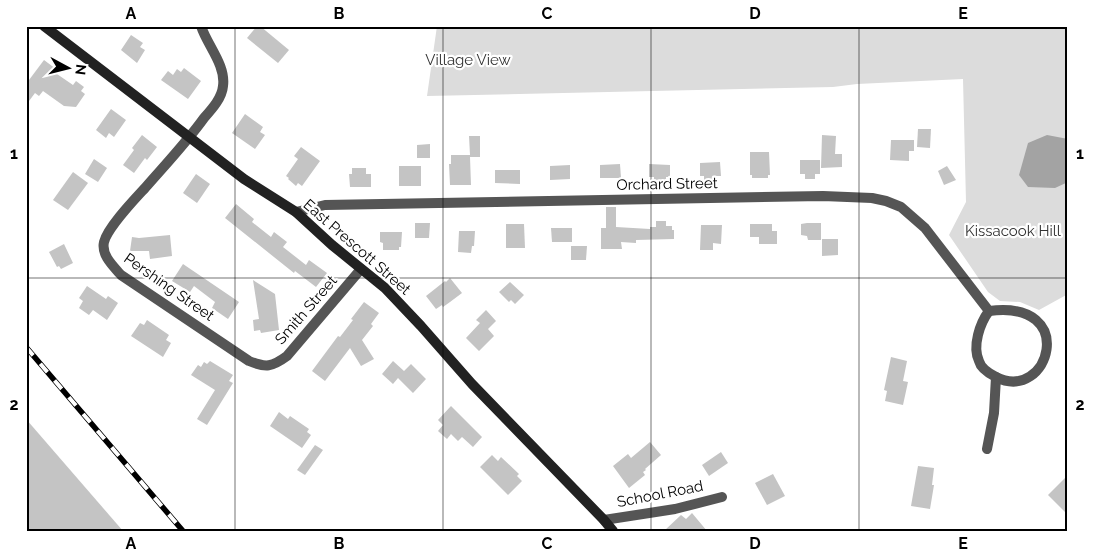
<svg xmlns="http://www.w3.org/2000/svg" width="1094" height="557" viewBox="0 0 1094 557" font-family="Raleway,sans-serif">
	<rect width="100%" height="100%" fill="#fff"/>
	<polygon fill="#dcdcdc" points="437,26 1068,26 1068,294 1039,310 1020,302 1000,301 988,292 949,235 966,202 963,79 857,84 833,87 427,96"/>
	<polygon fill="#a3a3a3" points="1047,135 1068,139 1068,182 1055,188 1028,187 1019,175 1028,143"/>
	<g fill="#c4c4c4">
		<polygon points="257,26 260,26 289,50 278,63 247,38"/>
		<polygon points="131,35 143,43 140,47 145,50 137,63 121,50"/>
		<polygon points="44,60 56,69 54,72 73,85 76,81 84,87 81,91 85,94 76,107 64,106 43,91 39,96 35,93 26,105 26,84"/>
		<polygon points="184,68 201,81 188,99 161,80 168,71 173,75 177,69 181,72"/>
		<polygon points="111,109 126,120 114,137 109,133 106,138 96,130"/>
		<polygon points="245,114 263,127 260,132 265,135 255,149 232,133"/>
		<polygon points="918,129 931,129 930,148 917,147"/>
		<polygon points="142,135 157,147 147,160 145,158 134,173 123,165 134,150 132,148"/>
		<polygon points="822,135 836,136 835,154 842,154 842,167 821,168"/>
		<polygon points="469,136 480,136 480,157 470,157 471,185 450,185 449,164 451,164 451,155 470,155"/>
		<polygon points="891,140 914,140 914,151 909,151 909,161 890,160"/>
		<polygon points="430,144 430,158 417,158 417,145"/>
		<polygon points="301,147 320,161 302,186 298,183 296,186 288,179 289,178 286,176 298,159 294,156"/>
		<polygon points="750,152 769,152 770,175 768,175 768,178 752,178 752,175 750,175"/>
		<polygon points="94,159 107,168 98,182 85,174"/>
		<polygon points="800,160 820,160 820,174 815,174 815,179 805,179 805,174 800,174"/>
		<polygon points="720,162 721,176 715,176 716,180 704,180 704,176 700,176 700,163"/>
		<polygon points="620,164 621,178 600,178 600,165"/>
		<polygon points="649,164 670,165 670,177 666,177 666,180 654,180 654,177 649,177"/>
		<polygon points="570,165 570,179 550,180 550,166"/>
		<rect x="399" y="166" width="22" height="20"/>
		<polygon points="947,166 956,180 944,185 938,171"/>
		<polygon points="352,168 366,168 366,174 371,174 371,187 350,187 349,174 352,174"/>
		<polygon points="495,170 520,170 520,184 495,183"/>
		<polygon points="73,172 88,183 68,210 53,200"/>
		<polygon points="196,174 210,184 197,203 183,193"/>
		<polygon points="236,204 254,219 252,222 271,237 274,232 287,242 283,247 306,265 309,260 327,273 316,287 295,271 294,273 225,218"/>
		<polygon points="606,207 616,207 616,227 650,229 650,227 656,227 656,221 666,221 666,226 672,226 672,230 674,230 674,239 636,240 636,243 621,242 622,249 601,249 601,228 606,228"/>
		<polygon points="415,223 430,223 429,238 415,238"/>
		<polygon points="807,223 821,223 821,240 808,240 807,236 801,235 801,224"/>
		<polygon points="506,224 524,224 525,248 506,248"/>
		<polygon points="750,224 772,224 772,231 777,231 777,244 759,244 759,237 750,237"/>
		<polygon points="701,225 722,225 721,244 713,243 713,250 700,250"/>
		<polygon points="551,228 572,228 572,242 552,242"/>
		<polygon points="459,231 475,231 474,246 472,246 471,253 458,252"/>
		<polygon points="380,232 402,232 401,247 399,247 399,250 383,250 383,243 380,242"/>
		<polygon points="170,235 172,256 150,259 149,251 130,251 132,237 139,238"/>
		<polygon points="822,239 838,239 838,255 822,256"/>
		<polygon points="64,244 73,263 61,269 59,266 57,267 49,252"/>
		<polygon points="571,246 587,246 586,260 571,260"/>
		<polygon points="183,264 239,302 228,319 212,308 215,302 194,286 190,292 172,281"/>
		<polygon points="450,278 462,293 450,302 443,307 442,305 436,309 426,296 445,281 446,282"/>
		<polygon points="253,280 275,294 279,330 261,333 260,330 254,331 253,320 259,319"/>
		<polygon points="510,282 524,295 515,304 511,300 509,302 499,292"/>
		<polygon points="87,286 106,299 108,296 118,303 107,320 93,310 89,315 79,308 83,301 79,298"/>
		<polygon points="364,302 379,313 371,324 373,326 362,340 374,359 361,366 350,348 325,381 312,371 338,336 340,337 353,320 351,319"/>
		<polygon points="486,310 496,321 488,329 494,336 479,351 466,338 480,323 476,320"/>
		<polygon points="147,320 169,335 166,340 171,343 163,357 131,336 140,323 144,325"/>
		<polygon points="891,357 907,361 903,381 908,382 903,405 885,401 887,391 884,390"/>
		<polygon points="210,361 233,375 229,381 233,383 207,425 197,419 215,390 191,375 198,365 201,367 204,362 207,364"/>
		<polygon points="393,361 404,371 411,364 426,379 413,393 398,378 393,384 382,374"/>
		<polygon points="451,406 482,437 473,447 462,437 458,441 451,434 447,439 438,431 443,425 438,420"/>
		<polygon points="279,412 288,419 290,416 309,429 307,432 311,435 302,448 270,426"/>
		<polygon points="26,419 123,531 26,531"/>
		<polygon points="650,442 661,455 645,469 646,470 643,472 645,475 629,488 613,466 628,454 631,458"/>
		<polygon points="315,445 323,450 305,475 297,470"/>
		<polygon points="721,452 728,463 709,476 702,465"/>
		<polygon points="492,455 498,461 501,457 519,474 517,476 522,481 508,495 480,467"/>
		<polygon points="918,466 934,468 932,485 934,485 930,509 911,506"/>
		<polygon points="773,474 785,496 767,505 755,483"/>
		<polygon points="1068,475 1068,515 1048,495"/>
		<polygon points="692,513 707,531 664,531 681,515 686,519"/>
	</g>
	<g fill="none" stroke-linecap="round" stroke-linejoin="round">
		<g stroke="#555" stroke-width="10">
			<path d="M201 26C207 45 226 65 223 86 222 98 212 109 204 118 186 143 165 165 145 188 134 200 108 227 104 242 101 255 113 266 121 275L249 361C266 368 272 367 287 356L361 269"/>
			<path d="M296 212 325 205 823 196 872 198 886 201 901 207 925 228 989 311C1080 299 1049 404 996 377L994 413 987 449"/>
			<path d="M989 311C980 323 972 346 979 361 981 369 990 374 996 377"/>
			<polyline points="604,520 675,509 722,497"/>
		</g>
		<polyline stroke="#222" stroke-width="10" points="44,26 244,179 296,212 332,245 385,288 421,326 472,384 604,520 613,531"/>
		<g stroke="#000" stroke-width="5.5">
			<polyline id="rail" points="26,347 183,531"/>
		</g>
		<use href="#rail" stroke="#fff" stroke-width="4" stroke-dasharray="11" stroke-linecap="butt"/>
	</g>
	<path fill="none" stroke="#000" stroke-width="1" stroke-opacity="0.55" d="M235 26V531M443 26V531M651 26V531M859 26V531M26 278H1068"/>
	<g text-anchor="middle" stroke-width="4.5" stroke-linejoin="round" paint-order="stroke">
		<g font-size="15" fill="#333" stroke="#fff">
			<text x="468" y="65">Village View</text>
			<text x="1013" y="236">Kissacook Hill</text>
		</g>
		<g font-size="15" fill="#000" stroke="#fff">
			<text transform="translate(667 184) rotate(-1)" y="5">Orchard Street</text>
			<text transform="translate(357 247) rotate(41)" y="5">East Prescott Street</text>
			<text transform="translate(169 287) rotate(35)" y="5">Pershing Street</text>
			<text transform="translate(306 310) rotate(-49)" y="5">Smith Street</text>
			<text transform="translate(660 494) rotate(-11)" y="5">School Road</text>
		</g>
	</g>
	<rect width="1094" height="557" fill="none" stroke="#ffffff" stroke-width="55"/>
	<g transform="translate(68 68) rotate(97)" stroke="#ffffff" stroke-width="4" paint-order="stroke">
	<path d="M0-4L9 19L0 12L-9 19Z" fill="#000000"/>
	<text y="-8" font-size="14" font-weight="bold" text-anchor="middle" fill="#000000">N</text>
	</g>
	<rect x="28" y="28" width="1038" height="502" fill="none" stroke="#000" stroke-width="2"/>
	<g font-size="16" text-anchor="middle" font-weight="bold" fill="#000">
		<text x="131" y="19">A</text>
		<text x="339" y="19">B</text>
		<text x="547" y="19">C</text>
		<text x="755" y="19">D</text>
		<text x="963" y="19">E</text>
		<text x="14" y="159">1</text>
		<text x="1080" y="159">1</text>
		<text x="14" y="410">2</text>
		<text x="1080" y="410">2</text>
		<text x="131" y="549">A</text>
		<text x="339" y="549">B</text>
		<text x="547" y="549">C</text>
		<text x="755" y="549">D</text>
		<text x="963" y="549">E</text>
	</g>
</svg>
